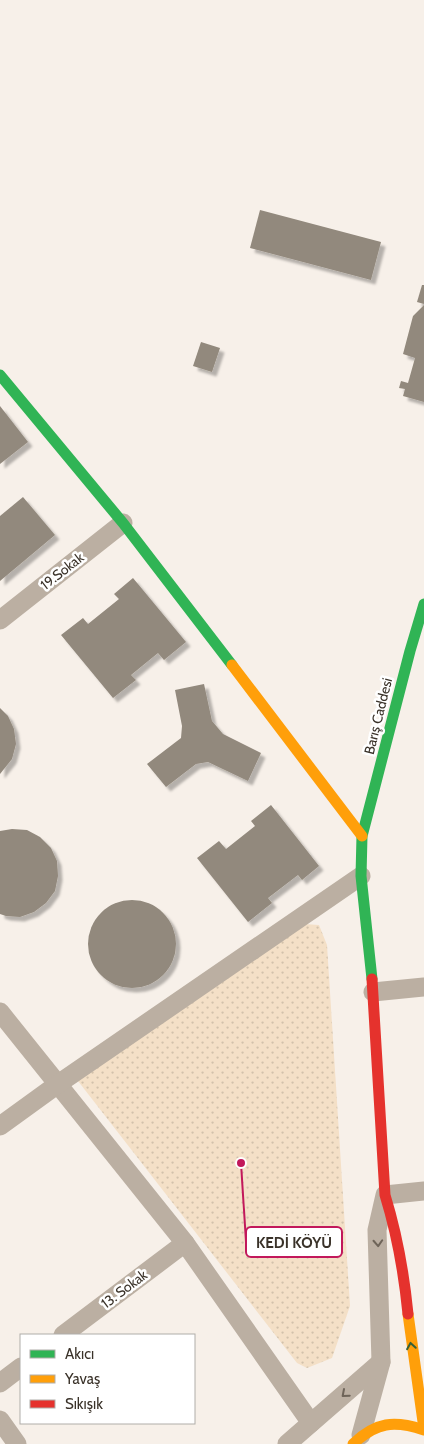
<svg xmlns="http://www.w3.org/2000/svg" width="424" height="1444" viewBox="0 0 424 1444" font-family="Cabin,sans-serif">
	<defs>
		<pattern id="grass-dots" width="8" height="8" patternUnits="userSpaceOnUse" patternTransform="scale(1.25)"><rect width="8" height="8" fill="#f4e0c7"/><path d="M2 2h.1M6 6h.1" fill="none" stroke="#d2c1ab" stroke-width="1.8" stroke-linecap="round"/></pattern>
		<filter id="shadow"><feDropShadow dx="4.5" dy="4.5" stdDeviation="1" flood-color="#0004"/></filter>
	</defs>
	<rect width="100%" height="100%" fill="#f7f0e9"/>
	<polygon fill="url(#grass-dots)" points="304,924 319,925 327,945 350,1306 332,1358 307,1368 297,1363 78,1081"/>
	<g fill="#92897d" filter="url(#shadow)">
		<polygon points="260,210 381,242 371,280 250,248"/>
		<polygon points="422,285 424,285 424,304 417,302"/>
		<polygon points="424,305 424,402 403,396 405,389 399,388 401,381 408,383 415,358 403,354 413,316"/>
		<polygon points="201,342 220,348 212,372 193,366"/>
		<polygon points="0,406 28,442 0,464"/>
		<polygon points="23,497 55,535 0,581 0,516"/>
		<polygon points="133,578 186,642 164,660 158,653 131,675 136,680 113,698 61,635 83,618 88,624 119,599 114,594"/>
		<polygon points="204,684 212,721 223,734 261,753 248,781 208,762 196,764 166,787 147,764 181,738 182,726 175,690"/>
		<polygon points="0,708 8,716 14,729 16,744 12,759 0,774"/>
		<polygon points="271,805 319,866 302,880 298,875 268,898 272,903 248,922 197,858 219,841 226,849 255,826 251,821"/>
		<polygon points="12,829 27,830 40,837 51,848 57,861 58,876 55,891 46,903 34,912 20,917 6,916 0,914 0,831"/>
		<circle cx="132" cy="944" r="44"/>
	</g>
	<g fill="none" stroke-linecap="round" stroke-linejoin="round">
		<g stroke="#bbafa2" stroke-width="19">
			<polyline points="0,620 123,523"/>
			<polyline points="373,992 424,987"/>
			<polyline points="0,1012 185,1243 311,1423"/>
			<polyline points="0,1126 58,1084 361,876"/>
			<polyline points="63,1335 185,1243"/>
			<polyline points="0,1383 21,1367"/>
			<polyline points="0,1420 17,1444"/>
			<polyline points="361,1435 381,1362 377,1230 385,1195 424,1191"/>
			<polyline points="287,1444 381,1362"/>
		</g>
		<g stroke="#30b455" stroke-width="11">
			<polyline points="0,375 123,523 232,665"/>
			<polyline points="372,979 361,876 362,836 410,651 424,604"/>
		</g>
		<g stroke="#ff9f0a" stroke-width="11">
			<polyline points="232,665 362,836"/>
			<polyline points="408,1314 424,1429"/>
			<path d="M353 1444C376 1422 394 1420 424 1430"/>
		</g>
		<path stroke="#e5322d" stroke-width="11" d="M372 979 385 1195C397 1234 404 1273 408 1314"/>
	</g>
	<defs><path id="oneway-chevron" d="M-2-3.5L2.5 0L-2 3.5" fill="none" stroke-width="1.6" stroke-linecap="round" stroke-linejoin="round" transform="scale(1.25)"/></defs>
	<g stroke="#6e6459">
		<use href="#oneway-chevron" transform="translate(378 1243) rotate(87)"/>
		<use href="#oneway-chevron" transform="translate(345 1394) rotate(139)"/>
	</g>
	<use stroke="#366038" href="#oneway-chevron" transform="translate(411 1346) rotate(-99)"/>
	<g text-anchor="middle" stroke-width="5" stroke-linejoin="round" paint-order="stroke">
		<g font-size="14" fill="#3a3229" stroke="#fff">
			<text transform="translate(62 571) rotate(-38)" y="5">19.Sokak</text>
			<text transform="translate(378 716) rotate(-76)" y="5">Barış Caddesi</text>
			<text transform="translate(124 1289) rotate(-37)" y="5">13. Sokak</text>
		</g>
	</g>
	<path fill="none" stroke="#c2185b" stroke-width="2" d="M241 1163L246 1242"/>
	<circle fill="#c2185b" stroke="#fff" stroke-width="2" cx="241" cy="1163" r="5"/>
	<rect fill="#fff" stroke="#c2185b" stroke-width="2" x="246" y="1227" width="96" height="30" rx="5"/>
	<g font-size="15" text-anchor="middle" font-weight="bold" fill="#3a3229">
		<text x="294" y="1248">KEDİ KÖYÜ</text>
	</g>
	<rect x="20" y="1334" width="175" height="90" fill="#ffffff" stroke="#b0ada9"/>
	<rect x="30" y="1350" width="25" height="8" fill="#30b455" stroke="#b0ada9"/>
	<text x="65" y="1359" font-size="15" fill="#3a3229">Akıcı</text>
	<rect x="30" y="1375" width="25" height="8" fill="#ff9f0a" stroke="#b0ada9"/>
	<text x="65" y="1384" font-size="15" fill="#3a3229">Yavaş</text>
	<rect x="30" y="1400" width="25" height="8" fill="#e5322d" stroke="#b0ada9"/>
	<text x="65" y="1409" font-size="15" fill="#3a3229">Sıkışık</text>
</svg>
